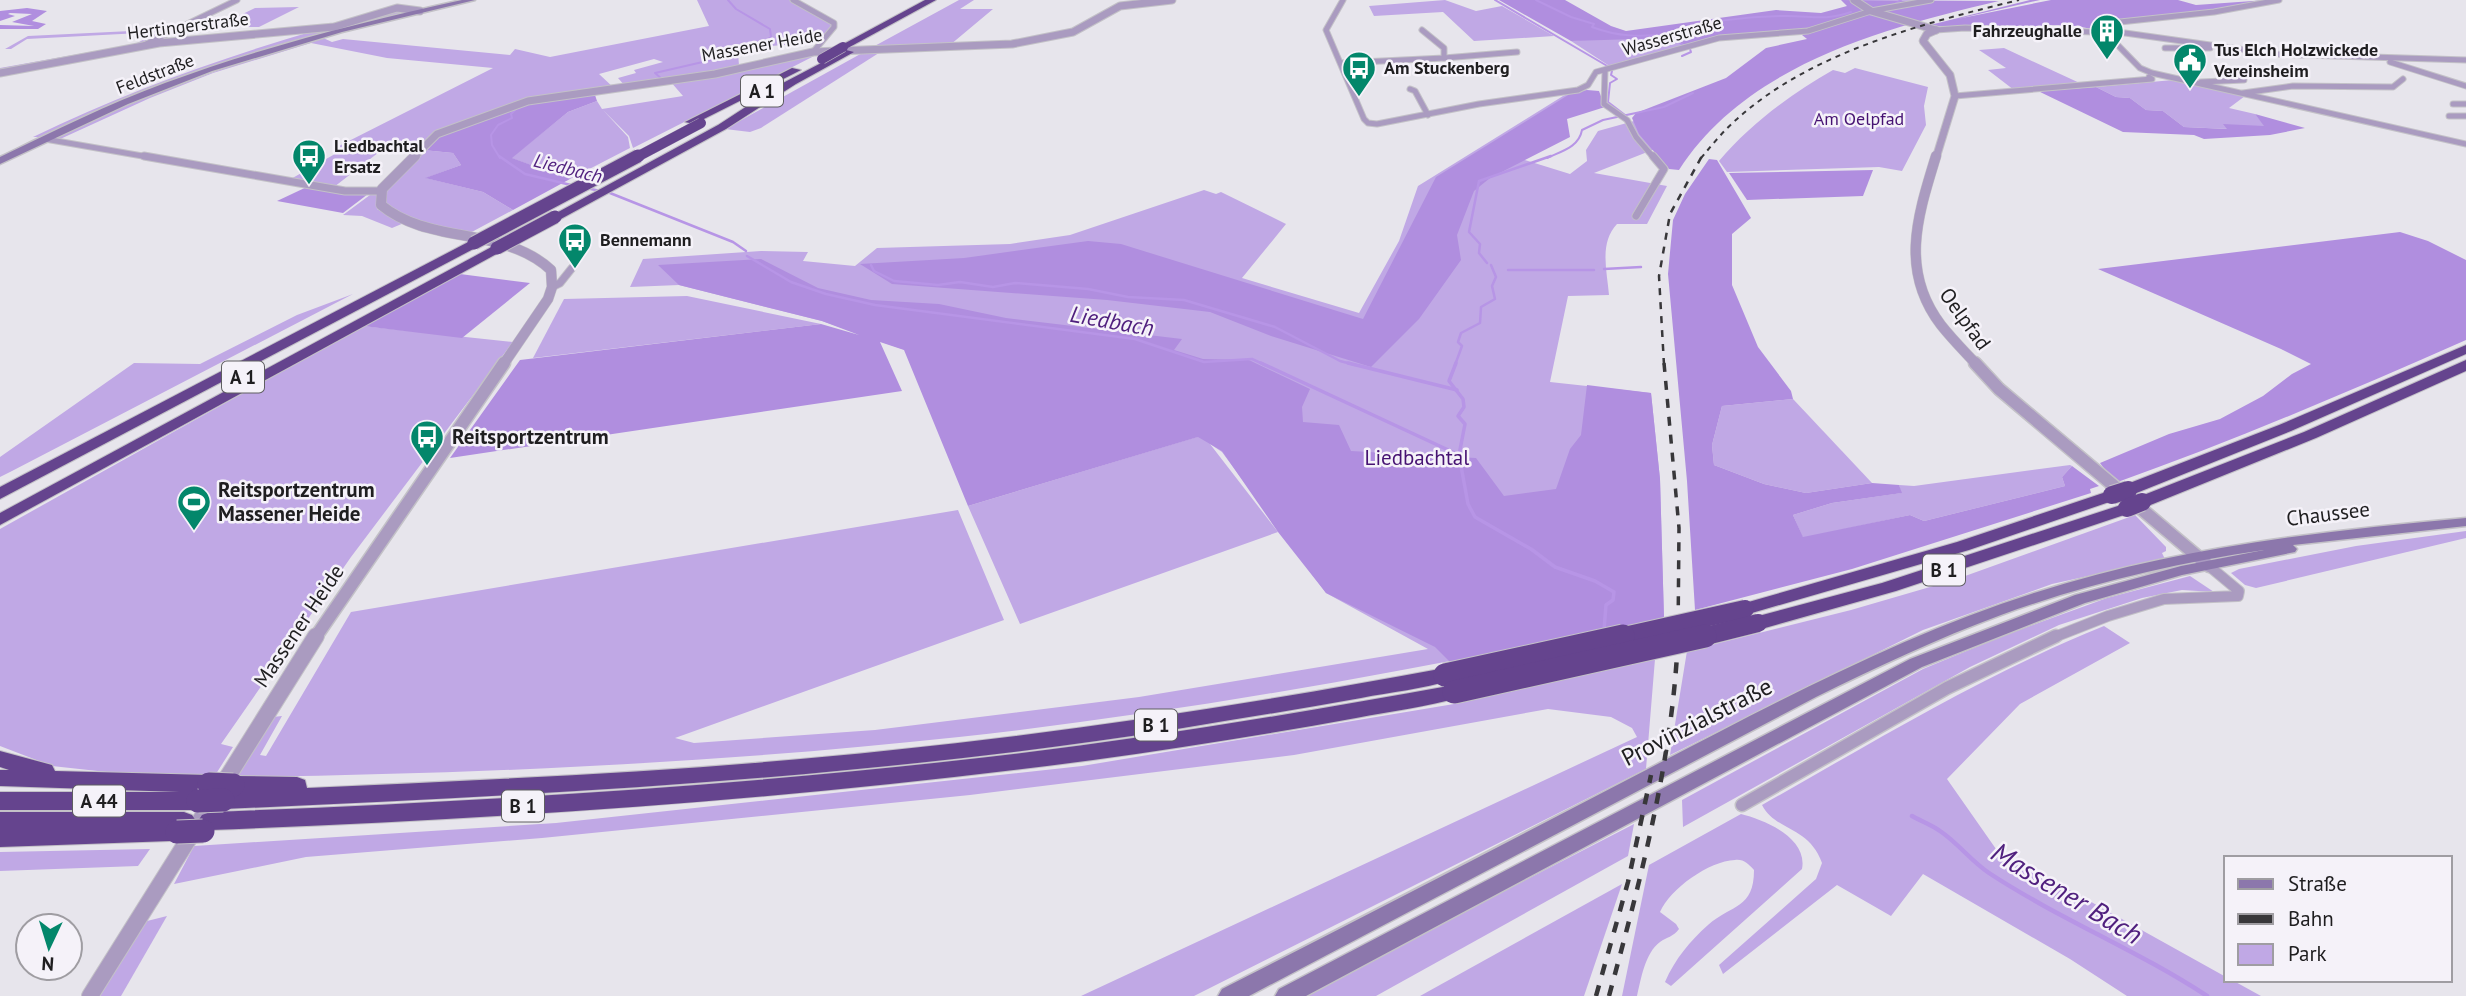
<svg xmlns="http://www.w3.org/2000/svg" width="2466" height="996" viewBox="0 0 2466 996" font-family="'PT Sans',sans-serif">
	<rect width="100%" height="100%" fill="#e7e5ec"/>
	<g fill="#c0a8e5">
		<path d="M697 0H793L833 25 820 42 759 47 738 54 739 65 760 63 626 87 618 78 636 73 634 70 663 62 654 59 599 74 614 88 418 150 383 149 334 187 289 180 342 150 335 148 493 68 387 58 311 43 213 73 150 98 58 140 51 139C139 98 228 64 321 37L332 42 343 39 510 55 515 49 550 57 709 26Z"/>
		<polygon points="959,0 974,0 960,9 993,9 950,45 871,48"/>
		<polygon points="1445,0 1476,11 1502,6 1554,36 1474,41 1443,12 1374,16 1369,6"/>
		<polygon points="299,7 259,27 216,27 255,8"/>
		<path d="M389 10 406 12 274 47 81 119 41 137H33C146 82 267 42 389 10Z"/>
		<polygon points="172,29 136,46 0,72 0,68 135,44 159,32 27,39 11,49 5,49 28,36"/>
		<polygon points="1599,38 1669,38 1684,45 1611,67 1571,41"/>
		<polygon points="2004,48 2084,85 2014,90 1988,70 2006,68 1979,50"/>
		<polygon points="882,51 761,128 750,132 725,129 864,52"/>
		<polygon points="822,52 633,148 629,136 603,110 628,137 630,148 570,179 511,158 568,112 597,101 602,109 683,96 670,81"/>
		<path d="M1855 68 1928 87 1924 106 1926 125 1902 171 1879 167 1727 172 1719 161C1750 124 1791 94 1833 70L1845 73Z"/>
		<polygon points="2173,80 2245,96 2229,108 2255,114 2265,126 2229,129 2184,127 2163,111 2146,110 2130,98 2116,97 2096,87"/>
		<path d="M1578 90 1562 115 1515 157 1570 174 1587 161 1586 150 1598 131 1634 121 1655 149 1594 173 1667 186 1647 224H1617C1599 243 1607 271 1609 295L1568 296 1550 382 1651 393 1660 479 1664 618C1430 667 1196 711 959 737 719 763 478 774 237 777L273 717 282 716 260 755 266 756 351 612 958 510 1004 620 675 738 694 743 875 730 1139 697 1428 649 1326 593 1222 452 1210 444 1278 532 1020 624 968 506 1197 437 908 351 822 321 679 285 630 287 643 259 761 251 808 252 803 261 855 266 877 248 1010 244 1070 235 1204 190 1216 194 1221 192 1286 224 1242 278 1359 313 1399 241 1418 186 1563 96Z"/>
		<polygon points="423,150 453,153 461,165 426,178 483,192 513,210 468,234 436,227 385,207 384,191"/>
		<polygon points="376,194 377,209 404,223 392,228 362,216 343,215 370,195"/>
		<polygon points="353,294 12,471 0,477 0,457 134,363 200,364 297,315"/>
		<polygon points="687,296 821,324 533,358 564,299"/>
		<polygon points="363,326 513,342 351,557 221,744 233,747 214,777 125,774 52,766 0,746 0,529"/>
		<polygon points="1793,399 1872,483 1806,493 1764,484 1714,465 1712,445 1722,406"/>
		<polygon points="2070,465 2072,466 2062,477 2065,486 1924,521 1910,515 1803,538 1793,515 1832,503 1901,493 1899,485 1914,486"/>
		<polygon points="2135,515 2166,547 2166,551 2162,553 2165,559 2052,584 1923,630 1670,755 1687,651 1851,610 1954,580"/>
		<polygon points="2466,531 2466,538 2256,588 2245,585 2231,573 2239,569 2356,546"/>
		<polygon points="2190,576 2214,592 2182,590 2142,598 2059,625 1970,667 1683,827 1682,800 1923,669 2005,635 2107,598"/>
		<path d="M2104 626 2130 643 2020 704 1947 779 1996 849 2226 977V980H2232L2261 996H2127L2070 959 1923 874 1891 916 1837 885 1723 974 1719 965 1816 879 1822 863C1809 826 1775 831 1762 805 1875 741 1985 674 2104 626Z"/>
		<polygon points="1655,659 1646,769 1194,996 1081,996 1637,737 1632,728 1611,717 1548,709 1294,755 970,795 542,838 306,857 174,884 194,846 556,823 1082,766 1460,703"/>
		<path d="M1741 814C1765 820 1808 838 1802 869L1671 986 1665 982C1675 959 1690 941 1708 925 1732 904 1754 909 1754 870 1748 864 1744 859 1735 860 1709 861 1670 889 1660 912L1676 924 1679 929C1673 937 1667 937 1660 942 1645 953 1641 979 1637 996H1622L1649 865Z"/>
		<polygon points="1634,824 1628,856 1376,996 1301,996"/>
		<polygon points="150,849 138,866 0,871 0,852"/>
		<polygon points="1622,884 1584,996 1420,996"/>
		<polygon points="167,916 121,996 100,996 147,921"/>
	</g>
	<g fill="#b08edf">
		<path d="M1499 0H1565L1611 26 1626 31 1776 10 1821 13 1847 6 1841 0 1999 1C1884 28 1746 65 1679 170L1669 169 1639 134 1632 118 1636 113 1726 78 1766 48 1807 39 1797 31 1756 33 1687 46 1669 38 1571 41Z"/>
		<polygon points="2030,0 2040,0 1957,19 2051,0 2178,0 2196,5 2267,0 2224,8 2120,20 2097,30 2076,26 2048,25 2049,29 1926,26"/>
		<polygon points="27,8 47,11 32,21 46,24 38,29 0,29 0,25 34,26 12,22 32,14 10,13 8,14 15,16 0,21 0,11"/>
		<polygon points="2096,87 2116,97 2130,98 2146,110 2163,111 2184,127 2227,129 2223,124 2264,126 2255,114 2305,128 2270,135 2204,139 2194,135 2123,132 2038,91"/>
		<polygon points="1587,90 1599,91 1605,107 1567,119 1570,137 1490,178 1474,191 1457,235 1461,260 1419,319 1371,367 1271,336 1210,312 1107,300 892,284 860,264 964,258 1088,241 1121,244 1363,319 1436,177 1573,92"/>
		<polygon points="594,92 597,101 568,112 512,158 570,179 513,210 483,192 425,178 461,165 453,153 423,150 432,140 503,109"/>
		<polygon points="1709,159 1717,160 1751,218 1732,234 1732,285 1758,347 1791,391 1793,399 1722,406 1712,445 1714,465 1764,484 1806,493 1872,483 1899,485 1902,493 1832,503 1793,515 1803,537 1910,515 1924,521 2065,486 2062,477 2072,466 2099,486 2090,489 2091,493 1852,569 1695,610 1687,481 1668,274 1673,220 1685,194"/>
		<polygon points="1873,170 1863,196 1747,200 1729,173"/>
		<polygon points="311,185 368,194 343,213 277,201"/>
		<path d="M2400 232 2428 241 2466 260V340C2350 391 2234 441 2115 483L2100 463 2169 434 2220 419 2263 396 2292 374 2311 364 2281 349 2098 269Z"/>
		<polygon points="761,259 818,288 871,300 939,304 1006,318 1182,339 1174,350 1203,359 1249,360 1310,389 1302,407 1303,422 1339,425 1351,451 1476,458 1504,496 1556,489 1570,449 1581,435 1587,385 1651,393 1660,479 1664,618 1451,663 1435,647 1326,593 1278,532 1222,451 1198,437 968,506 904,350 880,342 902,391 450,458 520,360 821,324 859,335 822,321 679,285 658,265"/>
		<polygon points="460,274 530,283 462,338 363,326"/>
	</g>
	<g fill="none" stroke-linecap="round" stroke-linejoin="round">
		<g stroke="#b795e6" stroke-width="2">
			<polyline points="1495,0 1609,67"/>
			<path d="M1536 0 1571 17 1594 24 1592 27C1618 37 1641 37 1668 34L1684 46"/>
			<polyline points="1896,3 1901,0"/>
			<path d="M1668 34C1699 21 1752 16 1787 16 1813 16 1824 21 1851 12"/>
			<polyline points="1682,56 1691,52 1690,49"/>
			<polyline points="1612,71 1611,75 1617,79 1610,83 1608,102 1625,115"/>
			<polyline points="663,80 655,73 746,52 771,37 770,29 736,9 728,0"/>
			<polyline points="500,158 492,145 491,135 498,125 512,118 511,114 518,107"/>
			<path d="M1547 158C1562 151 1579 147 1582 130L1603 120 1664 107 1693 93"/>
		</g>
		<g stroke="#b795e6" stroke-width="2.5">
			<polyline points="499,156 525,174 571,185"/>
			<polyline points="586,188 610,193 733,242 746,251"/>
			<polyline points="747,256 791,282 826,294 875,305 1135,339 1204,362 1252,359 1265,365"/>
			<polyline points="1487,263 1479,253 1480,244 1469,232 1479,181 1551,156"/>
			<polyline points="871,265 874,271 894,281 938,285 960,282 993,287 1015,283 1088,289 1128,297 1184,300 1275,327 1340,361 1355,365"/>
			<polyline points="1604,269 1641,267"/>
			<polyline points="1508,270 1594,270"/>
			<polyline points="1455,365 1462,346 1458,342 1461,333 1480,323 1481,307 1495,299 1492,286 1496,277 1491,265"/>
		</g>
		<g stroke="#b795e6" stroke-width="3.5">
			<polyline points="1261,363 1459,455"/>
			<polyline points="1348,363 1457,390"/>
			<polyline points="1456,363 1449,381 1463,399 1464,407 1458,416 1465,424 1459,455"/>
			<polyline points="1459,455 1468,504 1475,517 1531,549 1555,567 1595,581 1614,592 1613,600 1606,605 1604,630"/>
		</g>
		<path stroke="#b795e6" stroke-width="4.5" d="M1912 816C1921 821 1932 825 1940 831 1958 843 1971 861 1989 873 2059 919 2137 950 2207 996"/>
		<g stroke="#c3c1c7" stroke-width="7">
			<g id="minor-far3">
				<polyline points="793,0 834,23 834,27 813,52"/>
				<polyline points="1343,0 1326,30 1364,119 1368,123 1377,124 1479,104 1578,90 1588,85 1596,72 1719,38 1808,31 1871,11 1931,0"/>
				<polyline points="1936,30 1965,28 2125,33 2274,54 2466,60"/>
				<polyline points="2105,32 2140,68 2152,73 2466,144"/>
				<polyline points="2105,32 2120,22 2214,12 2279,0"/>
				<polyline points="142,46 237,0"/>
				<polyline points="2165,48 2210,48"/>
				<polyline points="1444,58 1517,52"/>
				<polyline points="2390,62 2466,86"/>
				<polyline points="1341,63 1444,58 1444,48 1422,30"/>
				<polyline points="1605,71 1604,104 1627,120 1636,137 1654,158"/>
				<polyline points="2201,82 2244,80 2235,75"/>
				<polyline points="1410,89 1415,91 1428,115"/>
				<polyline points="2243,93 2293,86 2393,87 2403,79"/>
				<polyline points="1955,96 2152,79 2149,77"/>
				<polyline points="2453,104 2466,104"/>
				<polyline points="2449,116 2466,116"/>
				<polyline points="45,139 154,158"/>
			</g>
		</g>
		<g stroke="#c3c1c7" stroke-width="9">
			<g id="minor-far2">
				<polyline points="144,156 345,191 381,191"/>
				<polyline points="1636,216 1664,169 1653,156"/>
				<polyline points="552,287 560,283 572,268"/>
			</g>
		</g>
		<g stroke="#c3c1c7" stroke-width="12">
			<polyline id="minor-far1" points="2052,638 2108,616 2164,599 2238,596 2239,591 2209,566"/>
		</g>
		<g stroke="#c3c1c7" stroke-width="15">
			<polyline id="minor" points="1742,805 1947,688 2056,636"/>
		</g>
		<g stroke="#c3c1c7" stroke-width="9">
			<g id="tertiary-far3">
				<polyline points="1854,0 1871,11 1936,30"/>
				<polyline points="0,73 159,43 334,27 397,8 420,11"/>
				<polyline points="413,158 437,134 528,101 715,74 813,52 1012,44 1073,32 1120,6 1172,0"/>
				<polyline points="1936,158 1955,96 1950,75 1923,41 1927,34 1936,30"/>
			</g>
		</g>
		<g stroke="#c3c1c7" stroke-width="11">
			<g id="tertiary-far2">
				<path d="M415 156 382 189 381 205C429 245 504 226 551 270L552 287 548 299 503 365"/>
				<path d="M1936 156C1918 215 1899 270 1941 325 1952 339 1965 352 1977 365"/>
			</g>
		</g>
		<g stroke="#c3c1c7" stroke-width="15">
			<g id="tertiary-far1">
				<polyline points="1975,363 1999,389 2209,566"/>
				<polyline points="315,638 504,363"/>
			</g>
		</g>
		<g stroke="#c3c1c7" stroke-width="18">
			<polyline id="tertiary" points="90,996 316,636"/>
		</g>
		<g stroke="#c3c1c7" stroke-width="3">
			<g id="secondary">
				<path d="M462 0H475L342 32 212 71 128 104 0 164V157C54 131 108 104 165 83 262 47 362 22 462 0Z"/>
				<path d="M2466 518V526L2293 545 2297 549 2295 552 2182 575 2085 603 1922 667 1306 996H1275L1279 989 1910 659 2075 595 2181 566 2264 550C2175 563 2086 584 2001 615 1938 638 1877 667 1816 697L1249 996H1218L1222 989C1364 917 1506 843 1648 769 1773 704 1899 636 2034 593 2174 548 2321 531 2466 518Z"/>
			</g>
		</g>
		<g stroke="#c3c1c7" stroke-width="2">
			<g id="motorway">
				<polygon points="925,0 936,0 846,49 838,47"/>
				<polygon points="846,50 854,52 796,84 726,129 559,220 555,221 549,217 718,125 781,84"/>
				<polygon points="792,68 801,70 694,124 685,122"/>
				<polygon points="474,239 479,240 479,246 0,499 0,487"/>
				<polygon points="497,244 502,245 502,251 0,525 0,513"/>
				<polygon points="2466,345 2466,354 2291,431 2134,494 2128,495 2119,490 2122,486 2279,425"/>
				<polygon points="2466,360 2466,371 2316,438 2148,506 2136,506 2133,502 2136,498 2304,432"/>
				<polygon points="2112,490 2118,491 2121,495 2118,499 1969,550 1745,615 1738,613 1735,609 1738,605 1957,542"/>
				<polygon points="2127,503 2133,504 2136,508 2133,512 1896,591 1758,630 1751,628 1748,623 1751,618 1882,583"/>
				<path d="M1445 668 1452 670 1455 675 1452 680C1423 689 1391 692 1361 698 1300 709 1238 719 1177 729 861 779 542 795 223 809L215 806 212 800 215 794 225 791 222 785 225 779 233 776 297 777 305 780 307 788C503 779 698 771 893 750 1078 731 1262 702 1445 668Z"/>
				<path d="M1454 685 1461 687 1464 692 1461 697C1427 707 1391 711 1356 718 1269 734 1181 748 1093 760 800 799 506 819 210 830L202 827 198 821 202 815 210 812C470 802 729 787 988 757 1144 739 1299 713 1454 685Z"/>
				<polygon points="0,751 52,765 55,771 209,775 217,778 220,784 217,790 209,793 0,786 0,770 9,770 0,767"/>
				<polygon points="0,792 198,792 206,795 209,801 206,807 198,810 0,810"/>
				<polygon points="0,812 184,812 192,815 196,821 192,827 182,830 179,838 171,841 0,847"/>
			</g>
		</g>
		<use href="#minor-far3" stroke="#aa9bc0" stroke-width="5"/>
		<use href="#minor-far2" stroke="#aa9bc0" stroke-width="7"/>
		<use href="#minor-far1" stroke="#aa9bc0" stroke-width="10"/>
		<use href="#minor" stroke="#aa9bc0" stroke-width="12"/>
		<use href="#tertiary-far3" stroke="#aa9bc0" stroke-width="7"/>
		<use href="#tertiary-far2" stroke="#aa9bc0" stroke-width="10"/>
		<use href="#tertiary-far1" stroke="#aa9bc0" stroke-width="12"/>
		<use href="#tertiary" stroke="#aa9bc0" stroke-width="16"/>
		<use href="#secondary" fill="#8c77ac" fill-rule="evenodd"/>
		<use href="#motorway" fill="#65448e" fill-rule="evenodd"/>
		<path stroke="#38373a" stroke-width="2" stroke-dasharray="5 5" stroke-linecap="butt" d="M1701 158C1712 145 1724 130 1737 119 1811 52 1924 23 2019 0"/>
		<polyline stroke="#38373a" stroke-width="2.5" stroke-dasharray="7 7" stroke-linecap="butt" points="1664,365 1659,276 1670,214 1702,156"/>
		<polyline stroke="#38373a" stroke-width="3.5" stroke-dasharray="9 9" stroke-linecap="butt" points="1664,363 1679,528 1678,638"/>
		<g stroke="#38373a" stroke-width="4.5" stroke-dasharray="11 11" stroke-linecap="butt">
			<polyline points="1596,996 1628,882 1651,775"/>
			<path d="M1609 996C1641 878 1673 758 1678 636"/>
		</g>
		<g stroke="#c3c1c7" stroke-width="11" stroke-linecap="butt">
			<g id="motorway-bridge-far3">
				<polyline points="822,59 843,47"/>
				<polyline points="635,158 701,123"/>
			</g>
		</g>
		<g stroke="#c3c1c7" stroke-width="15" stroke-linecap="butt">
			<g id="motorway-bridge-far2">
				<polyline points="474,243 638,156"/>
				<polyline points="497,248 555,217"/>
			</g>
		</g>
		<g stroke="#c3c1c7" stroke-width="20" stroke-linecap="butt">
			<g id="motorway-bridge-far1">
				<polyline points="2112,495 2128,490"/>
				<polyline points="2127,508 2142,502"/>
				<polyline points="1615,638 1745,609"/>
				<polyline points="1698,638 1758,623"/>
			</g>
		</g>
		<g stroke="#c3c1c7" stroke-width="25" stroke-linecap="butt">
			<g id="motorway-bridge">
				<polyline points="1445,675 1623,636"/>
				<polyline points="1454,692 1705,636"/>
				<polyline points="209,784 233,785"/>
				<polyline points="198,801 223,800"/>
				<polyline points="177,832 203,831"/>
			</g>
		</g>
		<use href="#motorway-bridge-far3" stroke="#65448e" stroke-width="10"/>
		<use href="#motorway-bridge-far2" stroke="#65448e" stroke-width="13"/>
		<use href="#motorway-bridge-far1" stroke="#65448e" stroke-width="18"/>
		<use href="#motorway-bridge" stroke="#65448e" stroke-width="23"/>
	</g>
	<defs>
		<g id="building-pin" transform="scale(1.75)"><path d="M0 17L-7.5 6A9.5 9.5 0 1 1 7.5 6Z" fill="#03876b" stroke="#f5f2f9"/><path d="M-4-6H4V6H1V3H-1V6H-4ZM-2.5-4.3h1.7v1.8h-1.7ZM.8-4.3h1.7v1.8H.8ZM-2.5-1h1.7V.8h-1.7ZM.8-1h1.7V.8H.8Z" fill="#fff"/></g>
		<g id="civic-pin" transform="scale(1.75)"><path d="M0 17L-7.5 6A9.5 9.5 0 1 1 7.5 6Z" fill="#03876b" stroke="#f5f2f9"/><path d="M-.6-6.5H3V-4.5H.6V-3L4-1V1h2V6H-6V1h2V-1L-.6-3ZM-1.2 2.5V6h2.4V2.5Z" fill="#fff"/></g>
		<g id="bus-pin" transform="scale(1.75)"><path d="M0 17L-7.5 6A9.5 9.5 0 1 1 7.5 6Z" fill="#03876b" stroke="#f5f2f9"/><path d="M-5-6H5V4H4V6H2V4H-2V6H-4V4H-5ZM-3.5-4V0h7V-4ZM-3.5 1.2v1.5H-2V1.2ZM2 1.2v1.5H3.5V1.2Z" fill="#fff"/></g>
		<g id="stadium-pin" transform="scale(1.75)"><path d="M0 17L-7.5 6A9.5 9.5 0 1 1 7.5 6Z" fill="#03876b" stroke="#f5f2f9"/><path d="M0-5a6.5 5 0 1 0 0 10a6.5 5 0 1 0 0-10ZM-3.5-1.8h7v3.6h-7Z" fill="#fff"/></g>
	</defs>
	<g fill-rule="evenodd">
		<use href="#building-pin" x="2107" y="31"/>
		<use href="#civic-pin" x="2190" y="60"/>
		<use href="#bus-pin" x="1359" y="68"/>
		<use href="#bus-pin" x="309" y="156"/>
		<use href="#bus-pin" x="575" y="240"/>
		<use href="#bus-pin" x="427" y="437"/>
		<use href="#stadium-pin" x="194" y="502"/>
	</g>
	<g text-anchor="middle" stroke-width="5" stroke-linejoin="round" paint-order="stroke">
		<g font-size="18" fill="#1f1e20" stroke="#f5f2f9">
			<text transform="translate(188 26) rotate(-7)" y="6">Hertingerstraße</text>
			<text transform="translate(1672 36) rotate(-16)" y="6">Wasserstraße</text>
			<text transform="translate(762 45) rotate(-10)" y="6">Massener Heide</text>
			<text transform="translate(155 74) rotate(-21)" y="6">Feldstraße</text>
		</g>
		<g font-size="18" font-weight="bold" fill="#1f1e20" stroke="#f5f2f9" text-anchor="start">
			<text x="2082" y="37" text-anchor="end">Fahrzeughalle</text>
			<text x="2214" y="56">Tus Elch Holzwickede<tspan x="2214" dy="21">Vereinsheim</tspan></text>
			<text x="1384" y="74">Am Stuckenberg</text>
			<text x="334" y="152">Liedbachtal<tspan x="334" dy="21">Ersatz</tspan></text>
			<text x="600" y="246">Bennemann</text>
		</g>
		<g font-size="18" fill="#461272" stroke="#f5f2f9">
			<text x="1859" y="125">Am Oelpfad</text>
		</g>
		<g fill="#f5f2f9" stroke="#5f5e61" stroke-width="2">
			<rect x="741" y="75.5" width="42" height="31" rx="5"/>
			<rect x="222" y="361.5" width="42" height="31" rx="5"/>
			<rect x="1923" y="554.5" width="42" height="31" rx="5"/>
			<rect x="1135" y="709.5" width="42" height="31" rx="5"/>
			<rect x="73" y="785.5" width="52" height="31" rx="5"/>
			<rect x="502" y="790.5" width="42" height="31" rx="5"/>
		</g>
		<g font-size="19" font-weight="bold" fill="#1f1e20">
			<text x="762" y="98">A 1</text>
			<text x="243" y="384">A 1</text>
			<text x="1944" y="577">B 1</text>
			<text x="1156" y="732">B 1</text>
			<text x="99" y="808">A 44</text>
			<text x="523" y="813">B 1</text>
		</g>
		<g font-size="19" font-style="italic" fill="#50207e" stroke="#f5f2f9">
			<text transform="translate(568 168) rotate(14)" y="7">Liedbach</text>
		</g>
		<g font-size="21" fill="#1f1e20" stroke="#f5f2f9">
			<text transform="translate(1965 319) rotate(54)" y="7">Oelpfad</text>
			<text transform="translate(2328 514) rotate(-7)" y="7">Chaussee</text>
			<text transform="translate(299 626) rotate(-56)" y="7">Massener Heide</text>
		</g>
		<g font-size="21" font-weight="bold" fill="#1f1e20" stroke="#f5f2f9" text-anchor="start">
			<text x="452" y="444">Reitsportzentrum</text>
			<text x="218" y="497">Reitsportzentrum<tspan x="218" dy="24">Massener Heide</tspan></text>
		</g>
		<g font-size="21" fill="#461272" stroke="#f5f2f9">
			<text x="1417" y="465">Liedbachtal</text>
		</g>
		<g font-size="23" font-style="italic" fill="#50207e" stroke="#f5f2f9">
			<text transform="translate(1112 321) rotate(10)" y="8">Liedbach</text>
		</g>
		<g font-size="24" fill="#1f1e20" stroke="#f5f2f9">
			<text transform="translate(1697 722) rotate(-27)" y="8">Provinzialstraße</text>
		</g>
		<g font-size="28" font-style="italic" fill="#50207e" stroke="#f5f2f9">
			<text transform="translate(2067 893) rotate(31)" y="10">Massener Bach</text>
		</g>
	</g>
	<rect x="2224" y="856" width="228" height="126" fill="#f5f2f9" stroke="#9f9da2" stroke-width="2"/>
	<rect x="2238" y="879" width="35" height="10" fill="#8c77ac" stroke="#9f9da2" stroke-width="2"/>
	<text x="2288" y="891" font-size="21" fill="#1f1e20">Straße</text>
	<rect x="2238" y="914" width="35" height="10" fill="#38373a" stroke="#9f9da2" stroke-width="2"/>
	<text x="2288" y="926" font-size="21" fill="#1f1e20">Bahn</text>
	<rect x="2238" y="944" width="35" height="21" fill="#c0a8e5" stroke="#9f9da2" stroke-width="2"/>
	<text x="2288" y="961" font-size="21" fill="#1f1e20">Park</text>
	<g transform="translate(49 947) rotate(184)"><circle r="33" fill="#f5f2f9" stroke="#9f9da2" stroke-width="2"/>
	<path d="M0-5L12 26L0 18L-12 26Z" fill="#03876b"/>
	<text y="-10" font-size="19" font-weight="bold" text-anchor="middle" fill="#1f1e20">N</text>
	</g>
</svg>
